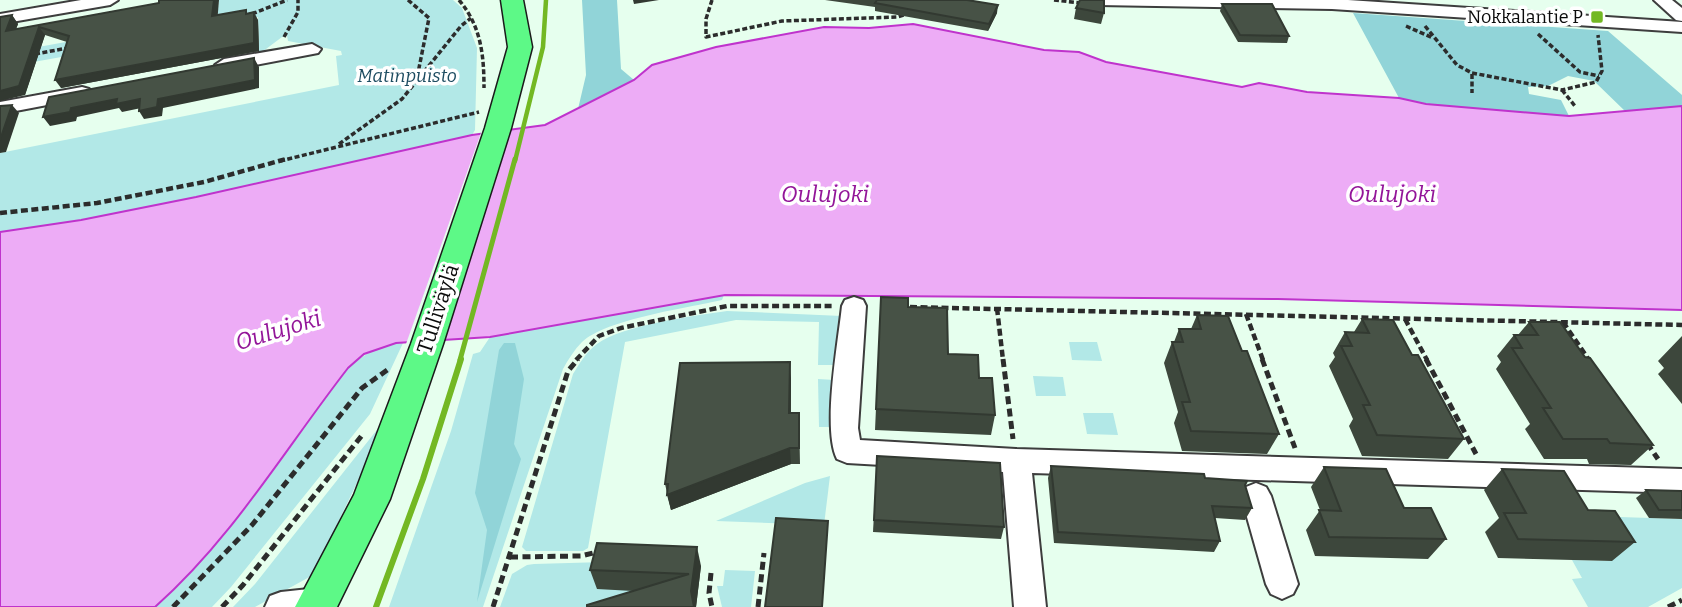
<svg xmlns="http://www.w3.org/2000/svg" width="1682" height="607" viewBox="0 0 1682 607" font-family="Bitter,serif">
	<rect width="100%" height="100%" fill="#e6ffee"/>
	<g fill="#b2e8e7">
		<path d="M219 0H453L462 8 477 48 475 130 472 135C315 170 159 210 0 232V153L339 85 336 56 342 55 341 51 288 41 287 36 282 37 262 52 252 54 259 51 258 17 174 32 173 37 0 68V54L175 22 217 18Z"/>
		<path d="M724 295 722 300C687 308 607 319 582 342 574 350 568 360 563 369L483 607H389L451 431 473 354 480 352 490 337Z"/>
		<path d="M727 311 842 316 837 365H818L819 322 736 320 625 342 588 548 583 551H526L522 547 573 374C580 363 586 352 597 344 623 325 693 316 727 311Z"/>
		<polygon points="1069,342 1097,342 1102,361 1072,360"/>
		<path d="M403 343 370 414 231 587 212 607H155C232 539 285 449 348 368 364 354 381 344 403 343Z"/>
		<polygon points="1033,376 1063,377 1066,396 1036,396"/>
		<polygon points="818,379 835,380 831,427 819,427"/>
		<polygon points="1083,413 1113,413 1118,435 1087,434"/>
		<polygon points="385,424 313,575 255,607 233,607 255,584 380,426"/>
		<polygon points="830,476 824,525 716,521 805,483"/>
		<polygon points="1619,517 1682,519 1682,588 1648,607 1588,607 1572,579 1582,578 1572,560 1611,561"/>
		<polygon points="604,562 667,592 617,607 500,607 512,574 527,565 534,564"/>
		<polygon points="725,570 755,571 751,607 722,607 717,586 723,586"/>
	</g>
	<g fill="#91d4d8">
		<polygon points="582,0 617,0 621,69 634,80 578,109 586,75"/>
		<polygon points="1353,13 1608,31 1682,95 1682,106 1626,112 1594,81 1568,76 1548,86 1528,87 1529,94 1561,100 1569,116 1426,104 1399,98"/>
		<polygon points="504,343 515,343 524,379 514,444 521,459 477,602 487,530 475,493 499,350"/>
	</g>
	<path fill="#edacf6" stroke="#bf33cc" stroke-width="2" d="M913 24 1044 50 1079 52 1106 62 1242 87 1259 83 1307 92 1399 98 1426 104 1569 116 1682 106V310L1278 299 725 295 490 337 396 343 364 354 348 368C285 449 232 539 155 607H0V232L81 220 196 197 472 135 545 125 634 80 652 65 716 47 824 27 869 28Z"/>
	<polygon fill="#e6ffee" points="498,128 427,344 406,344 482,130"/>
	<g fill="none" stroke-linecap="round" stroke-linejoin="round">
		<g stroke="#3d3d3d" stroke-width="4">
			<g id="minor">
				<polygon points="81,0 118,0 110,5 0,24 0,14"/>
				<polygon points="1090,0 1348,0 1682,22 1682,32 1332,9 1098,5"/>
				<polygon points="1654,0 1672,0 1682,8 1682,21 1676,20"/>
				<polygon points="312,44 321,49 318,53 224,71 215,65 224,59"/>
				<polygon points="82,87 89,89 92,93 89,97 0,114 0,102"/>
				<path d="M854 297 863 300 866 306 858 428 860 440 1016 449 1682 469V493L1032 473 1046 607H1014L1003 472 847 463 837 459C822 429 838 343 842 306L845 300Z"/>
				<polygon points="1256,483 1266,487 1271,496 1298,584 1293,594 1282,599 1271,594 1266,584 1241,496 1246,487"/>
				<polygon points="318,588 329,592 334,603 332,607 265,607 270,596 281,592"/>
			</g>
		</g>
		<g stroke="#1b1b1b" stroke-width="3">
			<polygon id="major" points="501,0 523,0 532,47 511,128 443,344 390,499 337,607 295,607 354,495 411,344 485,128 508,47"/>
		</g>
		<g stroke="#2c2c2c" stroke-width="3.5" stroke-dasharray="5 2.5" stroke-linecap="butt">
			<polyline points="408,0 429,18 416,83"/>
			<path d="M459 0C481 26 484 55 484 88"/>
			<polyline points="712,0 706,19 706,37 782,21 897,17 907,14"/>
			<polyline points="1054,0 1081,3"/>
			<polyline points="252,14 287,0"/>
			<polyline points="1406,26 1433,38"/>
			<polyline points="1425,26 1457,65 1472,73 1562,90 1596,82 1602,71 1598,35"/>
			<polyline points="1538,34 1580,72 1599,76"/>
			<polyline points="284,37 298,12 298,0"/>
			<polyline points="35,54 68,48"/>
			<polyline points="1472,74 1472,93"/>
			<polyline points="1562,90 1575,106"/>
			<polyline points="339,144 402,99 461,26 471,18"/>
			<polyline points="280,161 479,112"/>
		</g>
		<g stroke="#2c2c2c" stroke-width="4.5" stroke-dasharray="7 3.5" stroke-linecap="butt">
			<polyline points="0,213 97,203 204,182 286,159"/>
			<polyline points="910,307 1682,325"/>
			<polyline points="997,308 1003,360"/>
			<polyline points="1246,314 1263,360"/>
			<polyline points="1405,319 1427,360"/>
			<polyline points="1563,322 1589,360"/>
			<polyline points="576,360 599,336 621,328 727,306 832,306"/>
		</g>
		<g stroke="#2c2c2c" stroke-width="5" stroke-dasharray="8 4.5" stroke-linecap="butt">
			<polyline points="1003,359 1013,439"/>
			<polyline points="1262,359 1295,448"/>
			<polyline points="1426,359 1476,454"/>
			<polyline points="1588,359 1590,361"/>
			<polyline points="1647,443 1658,459"/>
			<polyline points="510,557 581,556 597,552"/>
			<polyline points="711,573 709,593 712,607"/>
			<polyline points="173,607 252,525 362,388 390,368"/>
			<polyline points="222,607 243,585 363,434"/>
			<polyline points="493,607 568,371 578,359"/>
			<polyline points="758,607 764,553"/>
			<polyline points="1668,607 1682,600"/>
		</g>
		<use href="#minor" fill="#fff" fill-rule="evenodd"/>
		<use href="#major" fill="#5df987" fill-rule="evenodd"/>
		<polyline stroke="#73b823" stroke-width="4.5" points="515,161 543,47 546,0"/>
		<polyline stroke="#73b823" stroke-width="5" points="460,360 515,159"/>
		<polyline stroke="#73b823" stroke-width="6" points="376,607 423,479 461,359"/>
	</g>
	<g fill="#3d473c">
		<polygon points="825,0 967,0 997,13 988,31 875,11 875,7"/>
		<polygon points="1222,4 1289,36 1287,43 1238,42 1220,11"/>
		<polygon points="1076,8 1104,13 1101,24 1074,19"/>
		<polygon points="248,13 258,20 259,51 61,88 67,42 45,35 25,95 12,15 18,24 16,29"/>
		<polygon points="881,297 908,307 948,354 979,378 995,415 991,435 875,430"/>
		<polygon points="1197,315 1242,351 1279,434 1267,454 1182,451 1174,423 1178,412 1164,363 1172,342 1174,342 1179,329 1191,329"/>
		<polygon points="1362,319 1412,355 1464,439 1448,459 1362,456 1349,426 1353,419 1329,366 1335,357 1333,353 1345,332 1354,332"/>
		<polygon points="1529,322 1585,357 1653,445 1631,465 1589,464 1587,459 1544,459 1525,429 1530,424 1496,369 1501,362 1497,356 1514,335 1518,335"/>
		<polygon points="1682,336 1682,404 1658,374 1664,368 1658,361"/>
		<polygon points="791,378 791,413 799,413 800,464 791,464 671,510 665,484"/>
		<polygon points="877,456 1004,527 1001,539 873,532"/>
		<polygon points="1051,466 1205,478 1245,485 1252,508 1245,520 1215,518 1220,541 1214,552 1054,543 1048,478"/>
		<polygon points="1324,467 1404,508 1446,539 1428,559 1315,556 1306,530 1320,510 1311,487"/>
		<polygon points="1502,469 1588,510 1635,542 1612,561 1498,558 1485,532 1499,518 1484,490"/>
		<polygon points="1646,490 1682,491 1682,519 1649,518 1636,498"/>
		<polygon points="701,566 696,607 633,591 597,589 590,570"/>
	</g>
	<g fill="#323931">
		<polygon points="214,0 219,0 217,24 212,16"/>
		<polygon points="633,0 659,0 634,4"/>
		<polygon points="998,5 997,13 988,31 989,24"/>
		<polygon points="254,12 258,20 259,51 61,88 55,80"/>
		<polygon points="12,15 18,24 12,39 6,31"/>
		<polygon points="39,27 45,35 25,95 0,101 0,91"/>
		<polygon points="254,58 259,67 259,88 163,108 162,116 144,119 139,111 158,99"/>
		<polygon points="117,99 140,99 146,107 122,112 119,108 77,117 76,121 50,126 43,117 71,108"/>
		<polygon points="12,105 19,113 6,152 0,153 0,140"/>
		<polygon points="790,362 791,378 790,429 789,413"/>
		<polygon points="790,448 791,464 671,510 667,495"/>
		<polygon points="697,547 701,566 696,607 694,607 691,591"/>
	</g>
	<g fill="#475246" stroke="#323931" stroke-width="2">
		<polygon points="159,0 214,0 212,16 246,10 246,14 254,12 254,43 55,80 69,36 39,27 19,86 0,91 0,17 12,15 6,31 159,3"/>
		<polygon points="877,0 967,0 998,5 989,24 875,3"/>
		<polygon points="1080,0 1104,0 1104,13 1076,8"/>
		<polygon points="1222,4 1272,4 1289,36 1240,35"/>
		<polygon points="254,58 255,80 158,99 157,107 139,111 140,99 116,104 117,99 71,108 70,112 43,117 49,97"/>
		<polygon points="12,105 0,140 0,106"/>
		<polygon points="881,297 908,298 908,307 947,308 948,354 978,355 979,378 992,378 995,415 876,409"/>
		<polygon points="1197,315 1228,316 1242,351 1247,351 1279,434 1191,431 1182,402 1190,402 1172,342 1183,342 1179,329 1201,329"/>
		<polygon points="1362,319 1393,320 1412,355 1418,355 1464,439 1377,435 1363,405 1370,405 1341,346 1352,346 1345,332 1369,333"/>
		<polygon points="1529,322 1560,322 1585,357 1590,358 1653,445 1610,443 1607,439 1563,439 1543,408 1551,408 1512,348 1522,348 1514,335 1538,335"/>
		<polygon points="790,362 789,413 799,413 799,448 790,448 667,495 668,484 665,484 680,363"/>
		<polygon points="877,456 1000,463 1004,527 874,520"/>
		<polygon points="1051,466 1204,474 1205,478 1247,481 1245,485 1252,508 1212,506 1220,541 1058,532"/>
		<polygon points="1324,467 1386,469 1404,508 1431,508 1446,539 1329,537 1319,510 1341,511"/>
		<polygon points="1502,469 1564,471 1588,510 1615,511 1635,542 1518,539 1504,513 1526,513"/>
		<polygon points="1646,490 1682,491 1682,510 1659,510"/>
		<polygon points="776,518 828,521 822,607 765,607"/>
		<polygon points="597,543 697,547 691,591 694,607 587,607 587,605 689,574 590,570"/>
	</g>
	<rect fill="#73b823" stroke="#fff" stroke-width="2.5" x="1590" y="10" width="14" height="14" rx="3.5"/>
	<g text-anchor="middle" stroke-width="7" stroke-linejoin="round" paint-order="stroke">
		<g font-size="18" fill="#0a0a0a" stroke="#fff" text-anchor="end">
			<text x="1583" y="23">Nokkalantie P</text>
		</g>
		<g font-size="18" font-style="italic" fill="#1c4b60" stroke="#fff">
			<text x="407" y="82">Matinpuisto</text>
		</g>
		<g font-size="21" fill="#0a0a0a" stroke="#fff">
			<text transform="translate(438 309) rotate(-72)" y="7">Tulliväylä</text>
		</g>
		<g font-size="23" font-style="italic" fill="#931599" stroke="#fff">
			<text x="825" y="202">Oulujoki</text>
			<text x="1392" y="202">Oulujoki</text>
			<text transform="translate(278 330) rotate(-17)" y="8">Oulujoki</text>
		</g>
	</g>
</svg>
